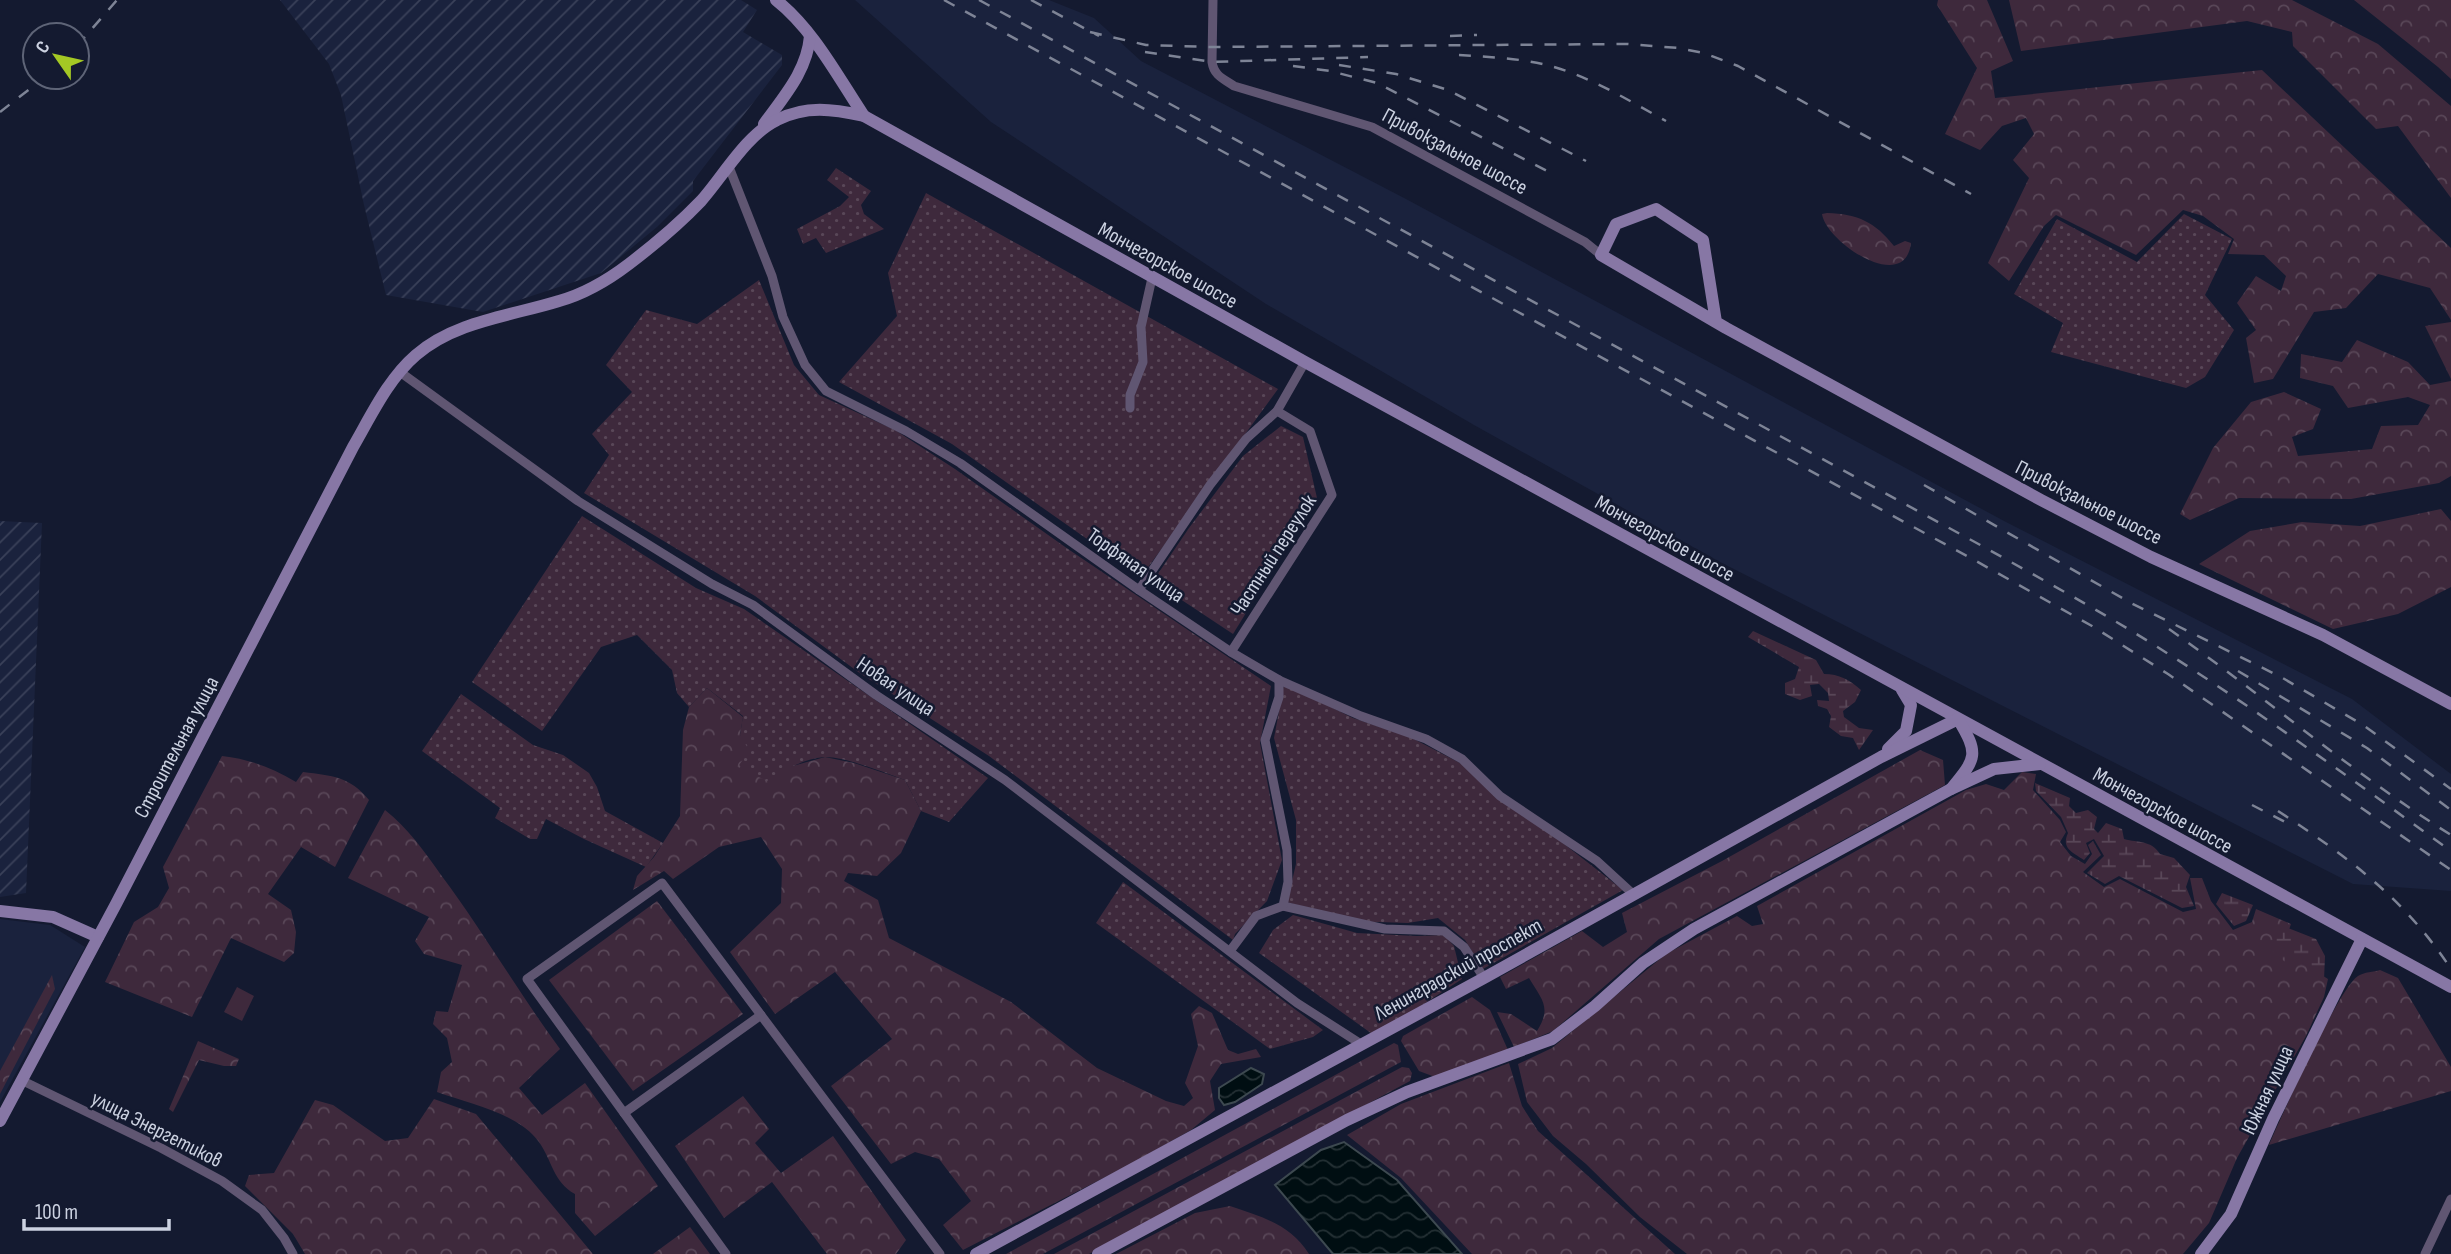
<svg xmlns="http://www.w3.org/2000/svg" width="2451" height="1254" viewBox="0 0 2451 1254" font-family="'Sofia Sans Condensed',sans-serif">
	<defs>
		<pattern id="industrial-furrows" width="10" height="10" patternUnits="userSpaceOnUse" patternTransform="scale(1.75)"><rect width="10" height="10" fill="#1a223d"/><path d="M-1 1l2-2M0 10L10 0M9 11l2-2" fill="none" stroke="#3a4159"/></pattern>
		<pattern id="forest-crowns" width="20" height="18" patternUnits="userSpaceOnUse" patternTransform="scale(1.75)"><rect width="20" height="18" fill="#3e293c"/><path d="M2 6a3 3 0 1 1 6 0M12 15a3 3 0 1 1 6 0" fill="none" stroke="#594758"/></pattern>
		<pattern id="wetland-marsh" width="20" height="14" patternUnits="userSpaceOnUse" patternTransform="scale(1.75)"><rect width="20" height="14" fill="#3e293c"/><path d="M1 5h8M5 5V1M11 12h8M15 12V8" fill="none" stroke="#594758"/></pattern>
		<pattern id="garden-dots" width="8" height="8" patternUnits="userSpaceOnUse" patternTransform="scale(1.75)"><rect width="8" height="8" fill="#3e293c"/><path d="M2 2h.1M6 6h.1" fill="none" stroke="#594758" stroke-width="1.8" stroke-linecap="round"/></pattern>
		<pattern id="water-waves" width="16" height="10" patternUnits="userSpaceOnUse" patternTransform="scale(1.75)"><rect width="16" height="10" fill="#000e12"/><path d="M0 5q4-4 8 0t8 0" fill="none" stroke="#243034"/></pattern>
	</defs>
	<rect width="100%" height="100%" fill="#141a30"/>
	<g fill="#1a223d">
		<polygon points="855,0 1049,0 1094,18 1141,61 1406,199 2006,522 2352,699 2451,774 2451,891 2353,884 1720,562 1474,425 1266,304 991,122"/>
		<polygon points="0,919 50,925 85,947 0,1102"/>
	</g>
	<g fill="url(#industrial-furrows)">
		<polygon points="280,0 741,0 757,10 743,32 782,55 782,65 693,181 693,191 657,227 601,273 483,312 386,295 364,205 341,95 329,64"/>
		<polygon points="0,521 42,523 26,893 0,897"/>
	</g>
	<g fill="url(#forest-crowns)">
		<polygon points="1938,0 1987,0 2013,61 1991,71 1995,98 2262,70 2451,248 2451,320 2430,288 2378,274 2346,308 2314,312 2273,379 2254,383 2246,338 2256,330 2237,303 2256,276 2281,291 2286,276 2264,255 2228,254 2234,239 2203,216 2183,210 2136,255 2056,215 2044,226 2009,281 1988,263 2029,178 2013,160 2034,134 2026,118 2002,126 1980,150 1945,134 1977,68 1937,5"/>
		<polygon points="2009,0 2292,0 2378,44 2451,106 2451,198 2398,126 2376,129 2293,46 2292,32 2247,21 2021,51"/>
		<polygon points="2354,0 2451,0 2451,79 2438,67"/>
		<path d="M1827 213C1858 214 1875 222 1894 246L1905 241 1911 243C1905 295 1826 242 1822 214Z"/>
		<polygon points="2451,322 2451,379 2425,326"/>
		<polygon points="2357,340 2408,362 2430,385 2451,381 2451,476 2439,483 2351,499 2239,498 2190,520 2180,514 2213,448 2251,402 2284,392 2321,409 2313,429 2292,437 2298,456 2372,449 2381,426 2418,425 2430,405 2408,397 2348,408 2333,386 2300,378 2301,354 2342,362"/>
		<polygon points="2441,509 2451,521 2451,587 2398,614 2333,629 2199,564 2250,531 2302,522 2360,526"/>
		<polygon points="707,688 743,717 740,735 789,767 825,757 854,763 905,780 921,811 901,853 877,876 848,873 844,881 878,900 889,938 1011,1002 1097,1068 1166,1101 1184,1106 1193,1098 1185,1083 1198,1046 1191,1014 1199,1006 1212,1013 1228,1050 1238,1054 1256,1049 1261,1057 1221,1064 1210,1081 1215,1110 1191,1130 1129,1165 963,1250 943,1225 971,1201 939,1159 915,1152 891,1164 831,1086 892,1039 835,972 775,1014 730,952 781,903 782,869 761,837 719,847 673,879 664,871 633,890 637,876 654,857 680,816 683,730 689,707"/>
		<path d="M1920 750 1943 760 1945 785 1659 939 1553 1031 1514 1047 1497 1012 1511 1014 1537 1031C1552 1007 1542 1000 1529 978L1506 989 1500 977 1582 931 1603 947 1627 932 1622 913 1722 861Z"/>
		<path d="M222 756C249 759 273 768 296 782L303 772C333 776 349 776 369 800L335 867 301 847 268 894 291 910 296 932 294 953 284 962 231 938 192 1017 105 982 134 922 158 907 169 888 163 867Z"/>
		<polygon points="2022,772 2036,774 2033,790 2060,820 2066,832 2060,842 2071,856 2085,864 2092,854 2088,845 2093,841 2101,855 2083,872 2104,887 2120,879 2183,912 2196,909 2190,878 2202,878 2211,901 2233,930 2252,922 2256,909 2291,924 2282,950 2328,979 2324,997 2306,1036 2237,1158 2209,1223 2183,1254 1687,1254 1640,1217 1586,1164 1553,1136 1527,1102 1518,1064 1552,1048 1666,954 1737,916 1752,926 1763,924 1757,906 1966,790 1986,784 2004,790"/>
		<path d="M385 810C408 828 424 851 441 875 483 931 518 992 560 1049L519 1088 542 1115 585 1083 658 1186 595 1236 575 1213V1194C553 1182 552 1160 539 1142 518 1113 470 1104 437 1092L441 1072 452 1062 447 1038 433 1024 436 1011 448 1012 462 965 424 954 415 941 429 917 348 878Z"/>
		<polygon points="657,901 743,1014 633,1091 549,980"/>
		<path d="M2380 970 2398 978 2451 1067V1091L2269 1145C2281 1117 2339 988 2358 976 2364 972 2374 972 2380 970Z"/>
		<polygon points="52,975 55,989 0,1094 0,1071"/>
		<polygon points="1472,997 1490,1010 1508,1050 1435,1077 1419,1071 1401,1041 1403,1036"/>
		<polygon points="198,1041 239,1059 236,1066 224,1066 199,1060 173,1112 169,1109"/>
		<polygon points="1394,1043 1398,1045 1401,1062 1043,1254 1006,1254"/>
		<polygon points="1509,1063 1522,1106 1538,1131 1675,1254 1472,1254 1401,1178 1347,1135 1401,1104"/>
		<polygon points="1402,1067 1409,1068 1412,1073 1410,1081 1089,1254 1054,1254"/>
		<polygon points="743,1096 769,1129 755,1143 781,1173 833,1136 906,1240 896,1254 827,1254 772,1182 724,1218 675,1146"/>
		<polygon points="434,1099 476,1114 593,1254 305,1254 293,1234 245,1186 249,1175 274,1173 315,1100 333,1105 385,1141 408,1138"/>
		<path d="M1230 1206C1262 1217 1290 1224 1309 1254H1116L1195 1213Z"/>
		<polygon points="690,1227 710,1254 653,1254"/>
	</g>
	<g fill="url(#wetland-marsh)">
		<path d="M1753 631 1816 660 1824 674C1839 674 1850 680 1861 690L1855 702 1843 711 1844 717 1859 728 1873 730 1859 750 1853 738 1841 736 1829 727 1831 716 1827 709 1818 706 1817 700 1829 701 1828 693 1819 684 1810 685 1812 696 1800 700 1785 694V683L1795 679 1799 667 1748 637Z"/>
		<path d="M2035 783 2070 798 2069 806 2076 813 2088 810 2097 817 2094 829 2098 833 2106 823 2122 829 2124 839C2139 843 2151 840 2160 854L2174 858 2190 875 2186 887 2194 906 2182 908 2119 876 2105 884 2087 873 2104 856 2094 839 2086 843 2090 853 2084 860C2072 852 2061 848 2068 833L2061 817 2036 791Z"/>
		<polygon points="2222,893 2253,905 2246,921 2234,926 2216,904"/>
		<polygon points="2288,928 2316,939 2325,956 2324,980 2302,963 2287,963 2274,954 2273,939"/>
	</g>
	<g fill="url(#garden-dots)">
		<polygon points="836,168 871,191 861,205 864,214 884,229 826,253 816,238 803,244 797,229 840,206 849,197 827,180"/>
		<polygon points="926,193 1278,389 1141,577 952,444 839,382 897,316 888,273"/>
		<polygon points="2184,214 2232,239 2205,295 2234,330 2205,377 2186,388 2051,352 2063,323 2014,294 2057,219 2137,262"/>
		<polygon points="759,280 794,365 819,395 895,430 955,469 1068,549 1271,686 1260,743 1282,860 1267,901 1235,934 1233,940 989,756 861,674 755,596 584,493 609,455 592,434 632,392 606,365 646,310 697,324"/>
		<polygon points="1281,426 1303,437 1317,498 1233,634 1153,581 1189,528 1243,456"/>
		<path d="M582 516 696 588 744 609 988 778 949 822 921 811 905 780C885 773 844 756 824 757 803 759 784 770 767 781L738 767 749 750 740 735 743 716 707 688 689 707 677 693 672 670 637 635 601 647 542 731 472 682Z"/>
		<polygon points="1284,684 1353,718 1410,737 1460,763 1623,890 1483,969 1465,940 1438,918 1408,923 1347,921 1287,902 1296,864 1296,820 1274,738"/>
		<polygon points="461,694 533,745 563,755 589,773 597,787 605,811 663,843 646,867 584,839 546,819 537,839 530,839 495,818 500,808 422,751"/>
		<polygon points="1123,882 1323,1030 1313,1037 1270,1049 1096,923"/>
		<polygon points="1293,915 1357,933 1417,936 1444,935 1454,946 1462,979 1375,1036 1259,953 1273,930"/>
	</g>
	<polygon fill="#3e293c" points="237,987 254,996 242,1021 224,1012"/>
	<g fill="url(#water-waves)" stroke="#3d4950" stroke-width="2">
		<polygon points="1251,1068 1264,1074 1262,1084 1235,1102 1224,1105 1219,1098 1219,1088"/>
		<polygon points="1344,1142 1397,1180 1462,1254 1333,1254 1275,1185 1321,1150"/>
	</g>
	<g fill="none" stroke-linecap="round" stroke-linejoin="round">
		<g stroke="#605672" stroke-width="9">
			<path d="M1213 0 1212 62C1214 76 1224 79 1234 86L1372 127 1585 242 1601 255"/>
			<polyline points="729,167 772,276 783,317 805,365 826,391 906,431 960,463 1139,590 1231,652 1279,680 1361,716 1426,739 1462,759 1500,796 1597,861 1633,894"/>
			<polyline points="400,372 578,501 712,584 753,605 876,695 1005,780 1297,1003 1361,1044"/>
			<polyline points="1130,408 1130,395 1143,362 1141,327 1152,278"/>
			<polyline points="1139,590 1210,485 1246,439 1277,411 1305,362"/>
			<polyline points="1231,652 1332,495 1310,431 1277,411"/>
			<polyline points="1283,906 1385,929 1444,931 1464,947 1484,978"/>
			<polyline points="1230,951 1256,916 1283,906 1288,882 1287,850 1265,740 1279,697 1279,680"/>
			<polyline points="21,1080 161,1148 222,1181 262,1210 284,1238 293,1254"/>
			<polyline points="624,1113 761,1015"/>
			<polyline points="726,1254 527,979 662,883 940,1254"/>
			<polyline points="2425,1254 2451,1199"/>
		</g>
		<g stroke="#8777a5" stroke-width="12">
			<path d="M776 0C813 29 838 77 864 116"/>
			<path d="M764 124C784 96 807 71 810 36"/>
			<polyline points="1716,322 1703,240 1656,209 1616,224 1601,255 1726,328 2041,500 2151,557 2323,635 2451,704"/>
			<polyline points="1888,749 1906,731 1911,705 1902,690"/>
			<polyline points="0,911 53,917 98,937"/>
			<path d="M0 1121 116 904 353 447C371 416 388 379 416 355 455 321 511 316 559 301 584 294 608 280 629 264 654 245 679 224 701 201 724 175 746 135 777 120 806 105 833 109 864 116L1305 362 2451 987"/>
			<path d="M976 1254 1484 978 1881 757 1958 719C1979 754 1977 758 1951 789"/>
			<polyline points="1098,1254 1347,1120 1407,1092 1552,1039 1595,1006 1643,963 1694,929 1951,789 1994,769 2040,764"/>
			<polyline points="2201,1254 2231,1214 2273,1119 2362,939"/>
		</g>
		<g stroke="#7e8496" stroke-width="2.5" stroke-dasharray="12 12" stroke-linecap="butt">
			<polyline points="944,0 1976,561 2092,626 2168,674 2451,870"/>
			<path d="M979 0 1984 547C2043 580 2102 612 2159 648 2259 711 2355 782 2451 851"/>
			<polyline points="1031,0 1099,36"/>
			<polyline points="1090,32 1146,45 1212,47 1628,44 1678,48 1704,53 1738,66 1971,194"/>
			<polyline points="1450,36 1477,35"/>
			<polyline points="77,46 117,0"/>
			<polyline points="1145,52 1212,62 1368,57"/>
			<path d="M1459 55C1488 57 1518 58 1547 65 1589 76 1628 100 1666 121"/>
			<polyline points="1339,65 1396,74 1448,90 1586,161"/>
			<polyline points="1293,66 1330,71 1377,83 1551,173"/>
			<polyline points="0,112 45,77"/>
			<polyline points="1924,485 2131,603 2281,677 2363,725 2451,789"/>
			<path d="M2169 629C2264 696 2352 773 2451 835"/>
			<polyline points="2238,671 2367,748 2451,810"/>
			<polyline points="2252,805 2287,823"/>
			<path d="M2278 811C2348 857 2404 898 2451 969"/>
		</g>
	</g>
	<g text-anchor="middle" stroke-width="5" stroke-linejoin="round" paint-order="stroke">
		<g font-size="21" fill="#ccd2e1" stroke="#141a30">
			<text transform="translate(1455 151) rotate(28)" y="7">Привокзальное шоссе</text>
			<text transform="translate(1168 265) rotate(29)" y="7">Мончегорское шоссе</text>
			<text transform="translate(2089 502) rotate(27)" y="7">Привокзальное шоссе</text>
			<text transform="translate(1665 538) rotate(29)" y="7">Мончегорское шоссе</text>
			<text transform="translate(1273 555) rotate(-57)" y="7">Частный переулок</text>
			<text transform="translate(1136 565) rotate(35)" y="7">Торфяная улица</text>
			<text transform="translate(896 686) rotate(34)" y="7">Новая улица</text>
			<text transform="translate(176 747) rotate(-62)" y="7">Строительная улица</text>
			<text transform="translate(2163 810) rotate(29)" y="7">Мончегорское шоссе</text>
			<text transform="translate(1458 969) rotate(-29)" y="7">Ленинградский проспект</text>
			<text transform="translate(2267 1090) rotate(-65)" y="7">Южная улица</text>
			<text transform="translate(157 1129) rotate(27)" y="7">улица Энергетиков</text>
		</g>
	</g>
	<g transform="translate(56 56) rotate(304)"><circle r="33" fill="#141a30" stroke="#5e6477" stroke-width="2"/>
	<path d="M0-5L12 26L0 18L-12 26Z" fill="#a4c824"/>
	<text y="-10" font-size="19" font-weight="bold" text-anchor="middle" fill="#ccd2e1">С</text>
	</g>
	<path d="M24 1219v10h145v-10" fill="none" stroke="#ccd2e1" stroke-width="3.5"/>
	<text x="35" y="1219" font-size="21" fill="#ccd2e1" stroke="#141a30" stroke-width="5" paint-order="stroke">100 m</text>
</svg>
